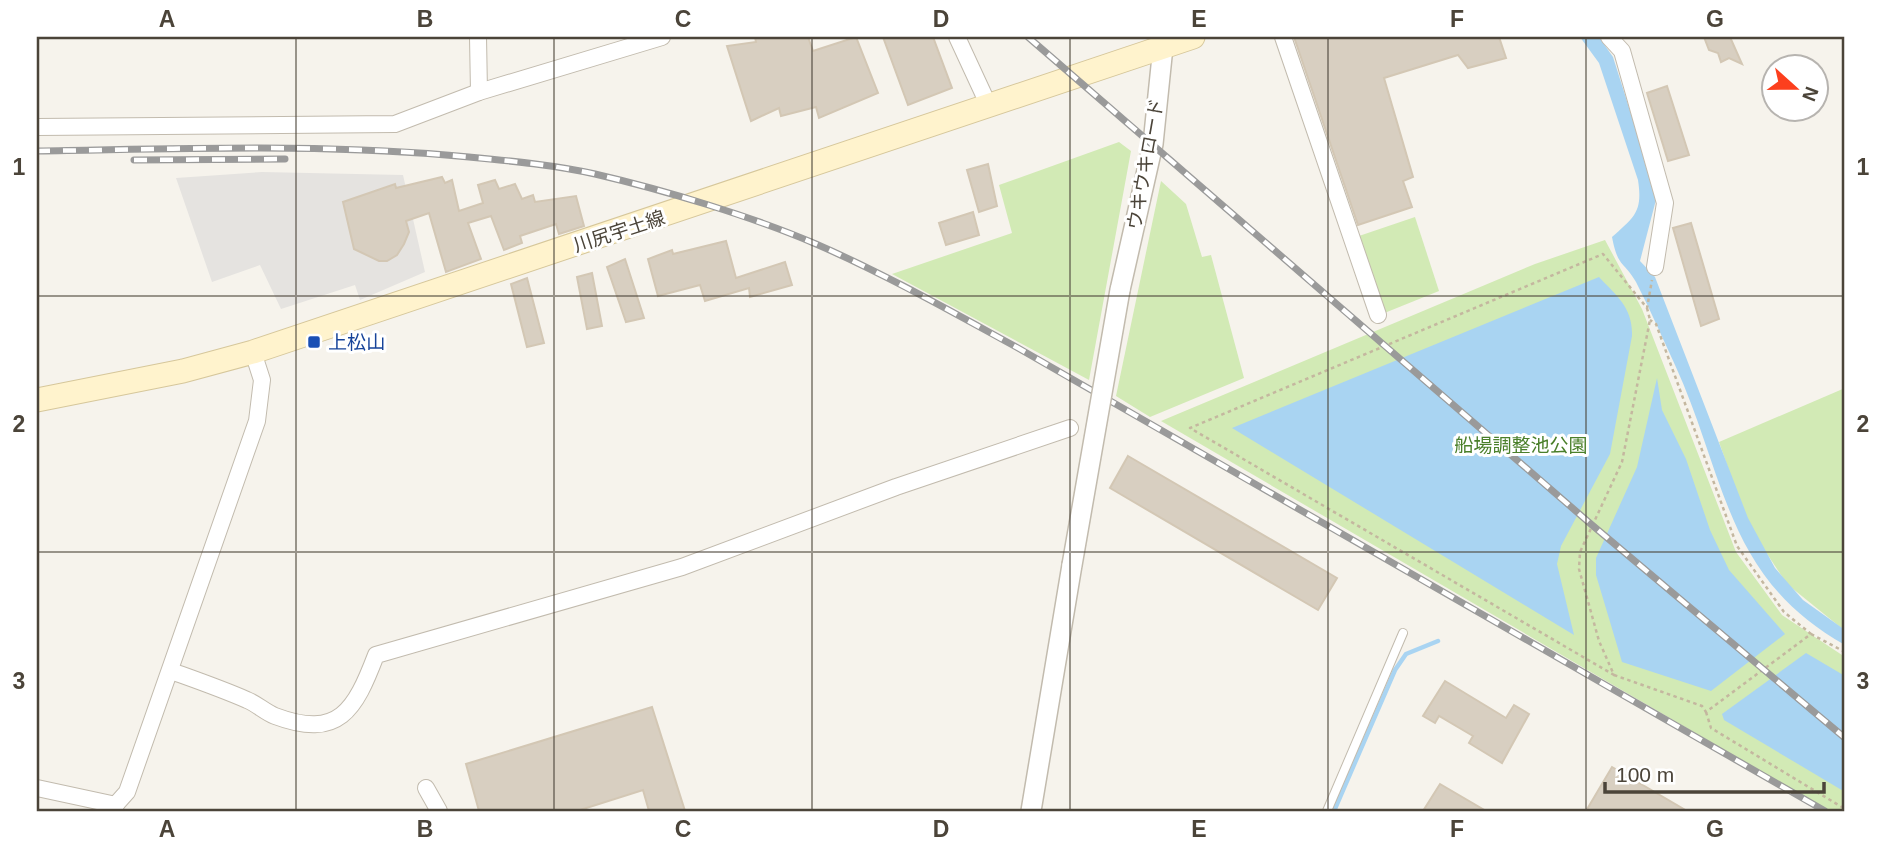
<svg xmlns="http://www.w3.org/2000/svg" width="1882" height="848" viewBox="0 0 1882 848" font-family="Arial,'Noto Sans JP',sans-serif">
	<rect width="100%" height="100%" fill="#f6f3ec"/>
	<g fill="#d2eab5">
		<polygon points="1119,142 1131,151 1089,380 892,274 1012,233 999,185"/>
		<polygon points="1161,181 1186,204 1202,257 1211,255 1244,378 1150,417 1116,396"/>
		<polygon points="1415,217 1439,291 1382,314 1356,237"/>
		<polygon points="1605,240 1642,309 1736,552 1782,615 1845,657 1845,811 1829,811 1161,421 1535,264"/>
		<polygon points="1845,388 1845,631 1787,584 1748,525 1719,442"/>
	</g>
	<polygon fill="#e5e3e0" points="262,172 403,175 425,272 360,300 355,285 281,309 260,265 212,282 176,178"/>
	<g fill="#a9d4f2">
		<path d="M1580 37H1599L1613 57 1657 196 1640 261 1655 277 1748 518 1775 568 1803 600 1845 630V645C1725 578 1726 476 1675 365 1662 337 1650 309 1636 282 1623 260 1618 268 1612 237 1634 217 1643 212 1638 180L1599 63Z"/>
		<path d="M1599 277C1617 296 1633 308 1632 336L1610 454 1561 546 1557 564 1574 635 1232 428Z"/>
		<polygon points="1657,378 1662,410 1686,459 1710,530 1729,570 1785,634 1711,691 1622,662 1596,575 1596,558 1637,467"/>
		<polygon points="1806,653 1845,676 1845,792 1724,720 1722,714"/>
	</g>
	<g fill="none" stroke-linecap="round" stroke-linejoin="round">
		<polyline stroke="#a9d4f2" stroke-width="4.5" points="1334,811 1395,670 1406,654 1438,641"/>
	</g>
	<g fill="#d8cfc1" stroke="#d3c7b4" stroke-width="2">
		<polygon points="755,37 808,37 813,51 856,37 878,93 819,118 816,107 781,116 779,108 751,121 727,46 756,42"/>
		<polygon points="883,37 933,37 952,88 908,105"/>
		<polygon points="1294,37 1499,37 1506,58 1468,68 1458,55 1384,78 1413,177 1403,181 1412,207 1358,225"/>
		<polygon points="1704,37 1730,37 1742,64 1729,58 1721,62 1718,53 1709,50"/>
		<polygon points="1667,86 1689,155 1668,161 1647,93"/>
		<polygon points="988,164 997,206 979,212 967,170"/>
		<polygon points="442,177 445,183 452,180 459,211 483,203 478,185 495,180 499,189 515,184 522,199 533,195 535,202 576,196 584,226 559,234 556,224 520,236 522,243 504,250 491,216 468,223 481,259 446,272 429,213 406,221 409,232 404,244 397,255 387,261 379,261 354,249 343,202 395,184 396,188"/>
		<polygon points="973,212 979,235 946,245 939,223"/>
		<polygon points="1691,223 1719,319 1701,326 1673,228"/>
		<polygon points="726,241 736,278 785,262 792,285 750,297 749,288 705,301 700,285 658,296 648,259 672,250 673,254"/>
		<polygon points="625,259 644,318 626,322 607,267"/>
		<polygon points="592,273 602,326 587,329 577,277"/>
		<polygon points="527,278 544,343 527,347 511,284"/>
		<polygon points="1128,456 1337,578 1318,610 1110,488"/>
		<polygon points="1445,681 1506,718 1514,705 1529,714 1502,763 1469,743 1473,736 1439,716 1435,723 1423,716"/>
		<polygon points="652,707 685,811 649,811 643,790 577,811 479,811 466,764"/>
		<polygon points="1612,767 1687,811 1586,811"/>
		<polygon points="1440,784 1486,811 1423,811"/>
	</g>
	<g fill="none" stroke-linecap="round" stroke-linejoin="round">
		<g stroke="#c2bbae" stroke-width="10">
			<polyline id="service" points="1327,811 1403,633"/>
		</g>
		<g stroke="#c2bbae" stroke-width="18">
			<g id="minor">
				<polyline points="478,37 479,92"/>
				<polyline points="957,37 988,104"/>
				<polyline points="1283,37 1378,315"/>
				<polyline points="1609,37 1622,51 1665,203 1655,267"/>
				<polyline points="37,127 395,124 479,92 662,37"/>
				<path d="M171 671C196 680 222 689 247 700 257 704 265 712 275 716 339 740 355 710 376 655L682 567 896 487 1070 428"/>
				<polyline points="37,788 116,805"/>
				<polyline points="426,788 439,811"/>
				<polyline points="110,811 127,792 257,421 262,380 253,352"/>
			</g>
		</g>
		<g stroke="#c2bbae" stroke-width="22">
			<g id="tertiary">
				<polyline points="1120,290 1153,144 1164,37"/>
				<polyline points="1031,811 1072,565"/>
			</g>
		</g>
		<g stroke="#d6c79b" stroke-width="25">
			<polyline id="secondary" points="37,400 183,371 253,352 1193,37"/>
		</g>
		<g stroke="#c4b79f" stroke-width="2.5" stroke-dasharray="3.5 3.5" stroke-linecap="butt">
			<polyline points="1647,308 1650,320 1622,462 1580,552 1579,569 1599,641 1614,675 1190,428 1603,254 1647,308 1652,280"/>
			<polyline points="1811,634 1845,652"/>
			<polyline points="1614,675 1702,706 1706,712 1811,634 1784,612 1737,546 1656,324 1650,320"/>
			<polyline points="1706,712 1711,728 1845,809"/>
		</g>
		<use href="#service" stroke="#fff" stroke-width="8"/>
		<use href="#minor" stroke="#fff" stroke-width="16"/>
		<use href="#tertiary" stroke="#fff" stroke-width="19"/>
		<use href="#secondary" stroke="#fff3cd" stroke-width="23"/>
		<g stroke="#9a9a9a" stroke-width="7">
			<g id="rail">
				<polyline points="1028,37 1592,525 1845,738"/>
				<path d="M37 151C181 149 326 143 469 157 511 161 554 165 595 174 664 190 751 216 816 244 885 274 952 312 1018 348L1825 811"/>
				<polyline points="134,160 285,159"/>
			</g>
		</g>
		<use href="#rail" stroke="#fff" stroke-width="4.5" stroke-dasharray="13" stroke-linecap="butt"/>
		<g stroke="#c2bbae" stroke-width="22" stroke-linecap="butt">
			<polyline id="tertiary-bridge" points="1072,565 1120,290"/>
		</g>
		<use href="#tertiary-bridge" stroke="#fff" stroke-width="19"/>
	</g>
	<path fill="none" stroke="#4b4439" stroke-width="2" stroke-opacity="0.55" d="M296 37V811M554 37V811M812 37V811M1070 37V811M1328 37V811M1586 37V811M37 296H1845M37 552H1845"/>
	<rect fill="#1a4fb4" stroke="#fff" stroke-width="2.5" x="307" y="335" width="14" height="14" rx="3.5"/>
	<g text-anchor="middle" stroke-width="6" stroke-linejoin="round" paint-order="stroke">
		<g font-size="19" fill="#4b4439" stroke="#fff">
			<text transform="translate(1145 164) rotate(-80)" y="7">ウキウキロード</text>
			<text transform="translate(619 231) rotate(-18)" y="7">川尻宇土線</text>
		</g>
		<g font-size="19" fill="#164399" stroke="#fff" text-anchor="start">
			<text x="328" y="349">上松山</text>
		</g>
		<g font-size="19" fill="#4a7f2a" stroke="#fff">
			<text x="1521" y="452">船場調整池公園</text>
		</g>
	</g>
	<rect width="1882" height="848" fill="none" stroke="#ffffff" stroke-width="77"/>
	<g transform="translate(1795 88) rotate(111)"><circle r="33" fill="#ffffff" stroke="#b7b4b0" stroke-width="2"/>
	<path d="M0-5L12 26L0 18L-12 26Z" fill="#fc3f1d"/>
	<text y="-10" font-size="19" font-weight="bold" text-anchor="middle" fill="#4b4439">N</text>
	</g>
	<path d="M1605 782v10h219v-10" fill="none" stroke="#4b4439" stroke-width="3.5"/>
	<text x="1616" y="782" font-size="21" fill="#4b4439" stroke="#ffffff" stroke-width="5" paint-order="stroke">100 m</text>
	<rect x="38" y="38" width="1805" height="772" fill="none" stroke="#4b4439" stroke-width="2.5"/>
	<g font-size="23" text-anchor="middle" font-weight="bold" fill="#4b4439">
		<text x="167" y="27">A</text>
		<text x="425" y="27">B</text>
		<text x="683" y="27">C</text>
		<text x="941" y="27">D</text>
		<text x="1199" y="27">E</text>
		<text x="1457" y="27">F</text>
		<text x="1715" y="27">G</text>
		<text x="19" y="175">1</text>
		<text x="1863" y="175">1</text>
		<text x="19" y="432">2</text>
		<text x="1863" y="432">2</text>
		<text x="19" y="689">3</text>
		<text x="1863" y="689">3</text>
		<text x="167" y="837">A</text>
		<text x="425" y="837">B</text>
		<text x="683" y="837">C</text>
		<text x="941" y="837">D</text>
		<text x="1199" y="837">E</text>
		<text x="1457" y="837">F</text>
		<text x="1715" y="837">G</text>
	</g>
</svg>
